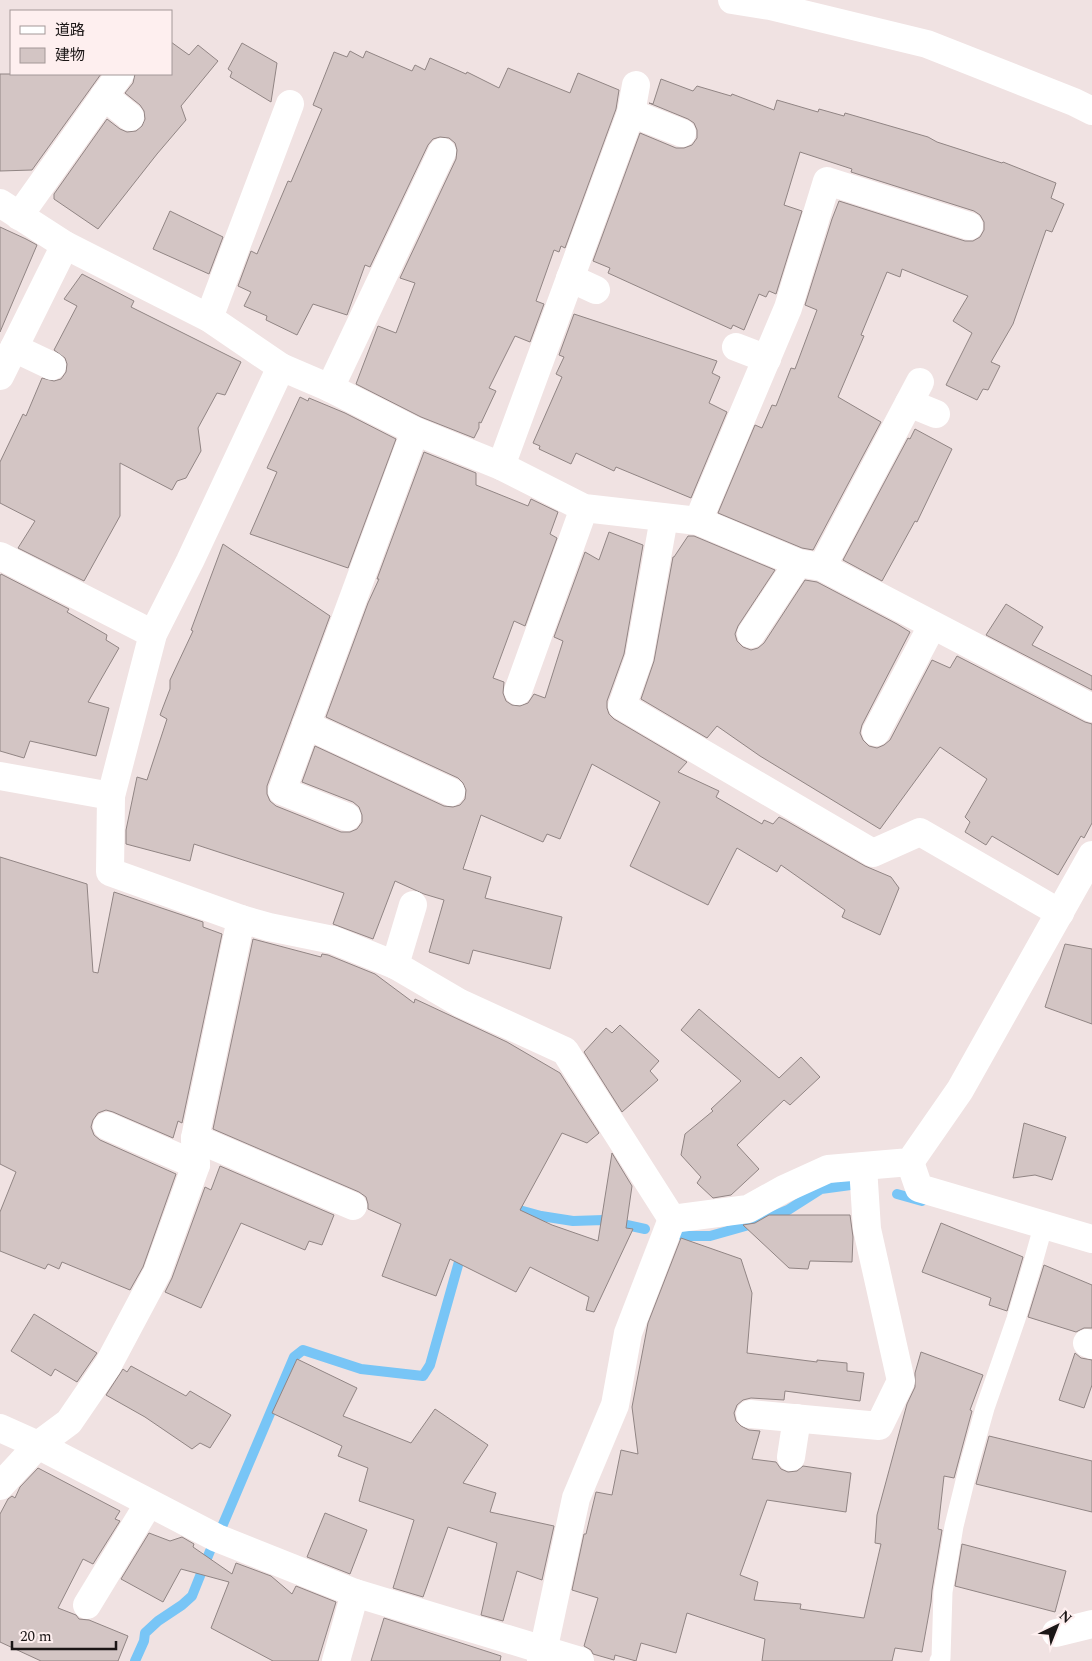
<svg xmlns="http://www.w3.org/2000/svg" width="1092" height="1661" viewBox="0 0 1092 1661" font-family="Spectral,'Noto Sans JP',serif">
	<rect width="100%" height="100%" fill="#f0e2e2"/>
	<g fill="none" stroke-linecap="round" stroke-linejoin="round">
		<g stroke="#78c5f6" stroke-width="10">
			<polyline points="897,1194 922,1201"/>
			<polyline points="512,1208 541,1216 573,1221 604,1220 645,1229"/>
			<polyline points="674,1233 686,1236 710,1236 756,1223 788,1210 821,1189 858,1184"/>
			<polyline points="221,1529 294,1357 303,1350 361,1369 423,1376 430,1365 462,1251"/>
			<polyline points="135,1661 144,1641 145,1633 158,1621 182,1605 192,1596 210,1551"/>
		</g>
	</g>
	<g fill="#d3c5c4" stroke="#918584">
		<polygon points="171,42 189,55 198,45 218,61 181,106 186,120 157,154 98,229 54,199 54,194 107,119 120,129 127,132 136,131 142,126 145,119 144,111 140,105 125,93 133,83 135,74 171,74"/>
		<polygon points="242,43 277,63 271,102 230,77 232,72 228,69"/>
		<polygon points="350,51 363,58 366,51 412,71 415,65 425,70 430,58 466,74 467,72 499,88 508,68 570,93 578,73 619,90 616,109 565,248 561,246 559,252 554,250 536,301 544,304 530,342 515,336 489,388 496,391 481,423 479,422 479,428 474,438 421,417 356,384 378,326 396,333 415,283 400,278 456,159 457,150 455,143 449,138 440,137 433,139 428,145 370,267 365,265 347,315 313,304 297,335 266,320 267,316 244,306 251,292 238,286 251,251 257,254 288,181 291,182 322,109 313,105 334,52 347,57"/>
		<polygon points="0,74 101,74 32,170 0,171"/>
		<polygon points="661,79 693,91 697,86 731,96 732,94 774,110 777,100 818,112 819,109 844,116 845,113 928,137 937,142 1002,163 1003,162 1056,183 1051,198 1064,204 1052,232 1046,230 1013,324 991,362 1000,366 988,390 983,389 977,400 946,385 972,333 953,321 968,296 902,269 900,277 887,272 861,335 864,336 838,397 881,422 813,550 802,548 718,513 755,425 762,428 772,405 776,406 791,368 795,369 817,310 805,305 832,219 839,201 965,241 973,241 980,237 984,230 984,222 980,215 974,211 851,172 852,169 800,152 784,205 802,211 776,294 769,291 766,297 759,294 744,330 733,325 731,329 608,273 610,268 593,261 640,133 676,148 684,148 692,145 697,138 697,130 694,123 688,119 649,103 653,104"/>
		<polygon points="170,211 223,237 209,274 153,249"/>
		<polygon points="0,227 26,239 37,245 0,332"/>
		<polygon points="82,274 134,301 131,307 241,362 225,395 217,393 198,428 201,451 186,478 177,481 172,490 120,463 120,516 84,581 18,548 35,521 0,503 0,462 23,414 26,416 42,378 54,381 61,379 66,372 67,364 65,358 54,350 77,306 64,299"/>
		<polygon points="574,314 717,361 712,373 720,377 709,403 727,412 691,498 616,467 614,471 576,453 571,464 539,449 540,446 533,443 562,377 556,374 564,357 559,355"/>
		<polygon points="300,397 308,401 309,398 345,413 396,439 348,568 250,534 277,472 267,468"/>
		<polygon points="915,429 952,449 917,522 915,521 882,581 843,560 908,438 910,439"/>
		<polygon points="424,452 476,473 476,485 528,506 531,499 558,512 550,534 557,538 525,626 514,621 493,678 504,682 503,693 506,701 512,705 520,706 528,703 534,694 545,698 563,641 554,637 585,552 599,560 609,532 643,545 624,654 607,701 607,708 609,714 614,719 687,762 678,772 719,791 716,797 762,824 764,820 773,824 779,817 785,820 865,866 891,877 899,888 880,935 842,917 845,910 781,865 777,872 737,848 708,905 630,866 660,802 592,764 560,839 547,834 543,842 481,815 463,869 491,877 485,898 562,917 550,969 473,950 469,964 429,952 444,900 424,894 395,881 373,939 333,924 344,893 194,844 190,861 126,844 126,830 137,777 147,780 167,719 160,715 170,689 170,680 193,631 191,630 223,544 330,616 267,786 267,794 270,801 276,806 341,832 350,832 357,829 362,822 362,815 359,807 353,802 302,782 315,746 444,806 453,807 460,805 465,799 466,790 463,783 458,778 326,717 368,603 379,579 377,579"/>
		<polygon points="688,536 694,536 775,570 738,626 735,634 737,641 743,647 751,650 758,648 764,643 805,580 817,582 897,624 910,632 862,725 860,733 863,740 869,746 877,748 884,745 890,740 932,660 950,668 957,656 1085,722 1092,724 1092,823 1084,838 1081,836 1058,875 992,836 986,845 965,832 970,822 965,817 987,779 940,747 880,829 760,756 717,726 707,738 641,699 654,661 673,557 674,557"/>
		<polygon points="1,574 69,609 67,612 107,635 106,640 119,648 88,702 109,708 96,756 30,741 24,758 0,751 0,576"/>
		<polygon points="1006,604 1043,627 1032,645 1092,676 1092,690 986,635"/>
		<polygon points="0,857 87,884 93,972 98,973 114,892 203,922 203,927 222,934 182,1123 178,1121 173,1138 113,1112 106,1110 98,1113 93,1120 91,1127 94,1135 100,1140 176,1174 143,1267 130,1290 62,1262 59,1269 48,1264 45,1269 0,1251 0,1212 16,1172 0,1164"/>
		<polygon points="253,939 321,957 322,954 328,955 375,974 414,1003 415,999 507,1042 560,1073 599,1133 587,1143 562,1133 520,1210 552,1225 598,1241 612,1153 632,1186 626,1228 633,1229 594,1312 586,1310 589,1297 530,1267 516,1292 450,1259 436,1296 382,1276 401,1224 368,1209 368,1204 366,1197 359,1192 213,1129"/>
		<polygon points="1065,944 1092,949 1092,1024 1045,1007"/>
		<polygon points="699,1009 779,1078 801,1057 820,1077 790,1105 784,1100 737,1145 759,1169 731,1195 713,1198 697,1183 701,1177 681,1155 685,1134 713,1111 711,1109 741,1081 681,1030"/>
		<polygon points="620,1025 659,1061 650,1071 658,1080 622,1112 584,1052 606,1028 612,1033"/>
		<polygon points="1024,1123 1066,1137 1052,1180 1035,1175 1013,1178"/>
		<polygon points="220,1166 334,1215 322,1245 309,1241 305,1250 241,1223 201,1308 165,1292 172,1278 205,1187 211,1190"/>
		<polygon points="769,1215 850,1215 853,1237 852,1262 810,1261 808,1269 789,1268 743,1225 755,1223"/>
		<polygon points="941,1223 1023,1257 1007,1311 989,1305 991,1298 922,1272"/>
		<polygon points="681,1238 741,1259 752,1293 747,1353 817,1362 817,1360 847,1363 847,1371 864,1373 860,1401 785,1391 784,1400 751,1398 743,1400 737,1405 734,1413 736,1421 741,1426 749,1430 760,1431 752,1459 776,1462 781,1469 788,1472 797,1471 803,1466 851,1473 846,1512 767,1500 740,1575 758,1582 754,1600 801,1604 800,1609 864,1618 881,1544 875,1543 877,1515 907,1404 915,1387 915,1373 921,1352 983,1375 970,1410 972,1411 954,1478 944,1476 938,1529 942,1530 932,1590 931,1602 922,1652 895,1648 892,1661 762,1661 765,1639 687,1613 676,1653 641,1643 636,1661 615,1655 614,1660 593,1654 591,1650 584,1646 598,1598 572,1590 584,1534 586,1534 596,1492 612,1495 621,1450 638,1454 632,1407 648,1323"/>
		<polygon points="1044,1265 1092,1285 1092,1328 1084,1328 1076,1332 1028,1317"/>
		<polygon points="34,1314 97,1353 77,1382 55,1369 51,1376 11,1351"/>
		<polygon points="1075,1353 1081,1358 1092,1360 1092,1385 1084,1408 1059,1400"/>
		<polygon points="297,1359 357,1388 343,1416 411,1443 435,1409 488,1445 463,1483 496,1493 490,1512 554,1526 542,1580 517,1571 503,1621 481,1615 497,1543 448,1527 423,1597 393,1588 414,1520 359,1501 368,1468 338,1456 342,1446 272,1413"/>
		<polygon points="131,1366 186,1396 190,1391 231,1415 210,1448 200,1443 192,1449 145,1417 106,1395 123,1369 127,1372"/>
		<polygon points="989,1436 1092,1461 1092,1512 976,1484"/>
		<polygon points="38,1468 120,1511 115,1519 120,1521 93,1564 83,1559 58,1608 76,1615 79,1619 89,1620 128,1636 118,1661 41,1661 0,1642 0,1514 8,1499 12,1496 15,1498 20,1487"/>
		<polygon points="325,1513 367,1530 350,1574 307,1557"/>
		<polygon points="149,1533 170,1541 182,1537 194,1544 193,1547 232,1574 236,1563 271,1576 292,1594 296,1586 336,1602 318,1661 273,1661 211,1628 229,1582 181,1569 163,1602 121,1579"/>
		<polygon points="962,1544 1066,1571 1055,1612 955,1586"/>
		<polygon points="384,1618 501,1656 500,1661 371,1661"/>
	</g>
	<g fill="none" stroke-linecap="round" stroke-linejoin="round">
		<polyline stroke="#fff" stroke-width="19" points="939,1661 941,1658 943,1592 954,1526 969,1465 985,1408 1016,1319 1032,1266 1041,1234 1040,1224"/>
		<g stroke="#fff" stroke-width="28">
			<polyline points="104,96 130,117"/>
			<polyline points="631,113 636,85"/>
			<polyline points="0,203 65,245 209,318 281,367"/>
			<polyline points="19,216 120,74"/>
			<polyline points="570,278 596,290"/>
			<polyline points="209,318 290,104"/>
			<polyline points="736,347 767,359"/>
			<polyline points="14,348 52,366"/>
			<polyline points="0,376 65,245"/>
			<polyline points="330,388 442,152"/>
			<polyline points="909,403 936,414"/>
			<polyline points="501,466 631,113 682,133"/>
			<polyline points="664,518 639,658 622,706 873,853 920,832 1060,913"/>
			<polyline points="698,521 788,308 827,181 969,226"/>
			<polyline points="0,556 153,634"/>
			<polyline points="822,567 920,382"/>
			<polyline points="751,634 798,563"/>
			<polyline points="518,691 584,508"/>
			<polyline points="306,725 451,792"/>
			<polyline points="876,732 932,626"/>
			<polyline points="0,776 111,796 153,634 190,561 281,367 330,388 415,431 501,466 584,508 698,521 798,563 822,567 1092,708"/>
			<polyline points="111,796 110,872 241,919"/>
			<polyline points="347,817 282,791 415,431"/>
			<polyline points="395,965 413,905"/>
			<polyline points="107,1126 196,1165"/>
			<polyline points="195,1138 353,1206"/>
			<polyline points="910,1162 919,1188 1092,1239"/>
			<polyline points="672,1219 748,1209 784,1189 828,1169 910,1162 960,1090 1092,855"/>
			<polyline points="1087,1343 1092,1345"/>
			<polyline points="750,1414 879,1426 901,1381 867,1229 863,1167"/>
			<polyline points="0,1428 38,1445 217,1538 355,1593 580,1661"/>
			<polyline points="791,1457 797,1418"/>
			<polyline points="0,1486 38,1445 69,1422 108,1365 157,1273 196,1165 195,1138 241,919 269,927 333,940 395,965 460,1003 565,1051 672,1219"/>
			<polyline points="87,1605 149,1503"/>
			<polyline points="1056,1633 1092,1624"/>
			<polyline points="336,1661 355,1593"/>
			<polyline points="541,1661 576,1498 615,1405 628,1333 672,1219"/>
		</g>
		<polyline stroke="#fff" stroke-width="28" points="732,0 770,6 927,44 1074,102 1092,111"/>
	</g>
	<rect x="10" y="10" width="162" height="65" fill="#feefef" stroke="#a39898"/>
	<rect x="20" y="26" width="25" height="8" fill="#ffffff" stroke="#a39898"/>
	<text x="55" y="35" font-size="15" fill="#1b1616">道路</text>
	<rect x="20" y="48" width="25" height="15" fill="#d3c5c4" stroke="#a39898"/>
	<text x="55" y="60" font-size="15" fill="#1b1616">建物</text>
	<g transform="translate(1057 1626) rotate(43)" stroke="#feefef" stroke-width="4" paint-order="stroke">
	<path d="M0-4L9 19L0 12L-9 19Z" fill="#1b1616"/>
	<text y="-8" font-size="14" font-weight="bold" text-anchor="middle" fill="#1b1616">N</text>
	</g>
	<path d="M12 1641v8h104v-8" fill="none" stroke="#1b1616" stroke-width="2.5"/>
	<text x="20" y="1641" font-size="15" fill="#1b1616" stroke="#feefef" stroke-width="4" paint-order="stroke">20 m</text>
</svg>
